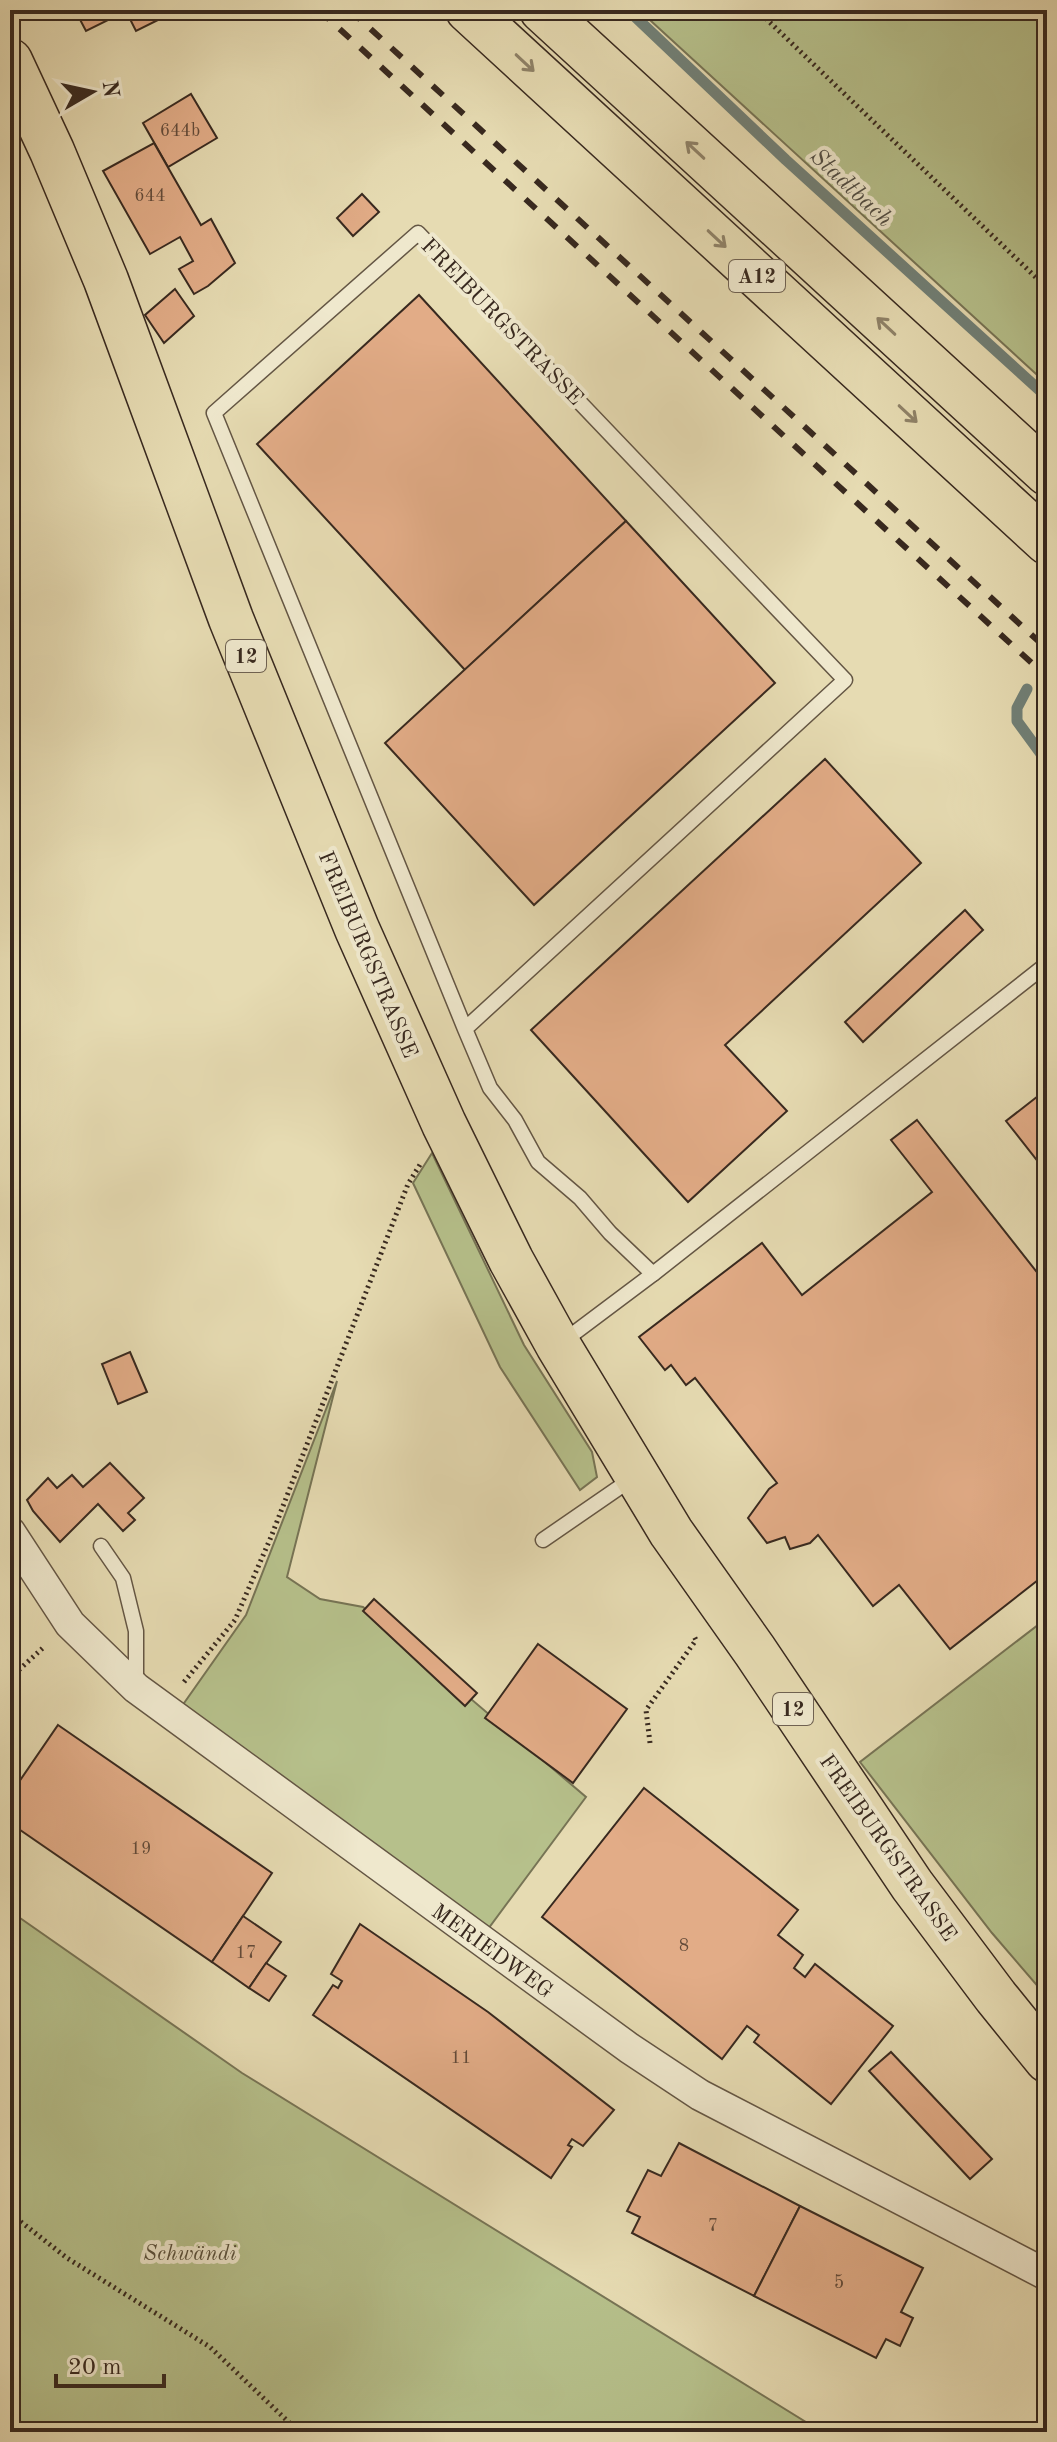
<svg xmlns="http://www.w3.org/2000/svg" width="1057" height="2442" viewBox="0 0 1057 2442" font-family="'Old Standard TT',serif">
	<rect width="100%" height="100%" fill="#e6dbb2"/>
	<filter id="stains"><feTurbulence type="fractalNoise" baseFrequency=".0025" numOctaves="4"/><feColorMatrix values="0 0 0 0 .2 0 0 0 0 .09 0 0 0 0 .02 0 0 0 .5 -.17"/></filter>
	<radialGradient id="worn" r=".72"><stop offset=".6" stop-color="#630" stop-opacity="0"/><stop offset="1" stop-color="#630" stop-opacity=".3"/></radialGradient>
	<g fill="#b6c08b" stroke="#777455" stroke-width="2">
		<polygon points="639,10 1047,10 1047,384"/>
		<polygon points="432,1153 524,1345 592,1452 597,1477 580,1490 500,1367 413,1183"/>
		<polygon points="337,1381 287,1577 320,1599 363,1607 586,1797 488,1929 182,1706 246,1615"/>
		<polygon points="1047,1618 1047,1997 992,1933 860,1762"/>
		<polygon points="10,1911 242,2073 822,2432 10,2432"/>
	</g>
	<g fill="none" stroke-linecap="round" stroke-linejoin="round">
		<g stroke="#718077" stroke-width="11">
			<polyline points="628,10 786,160 1047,397"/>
			<polyline points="1027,689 1017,708 1017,721 1047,762"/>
		</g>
	</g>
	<g fill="#e2ac87" stroke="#38291f" stroke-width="2">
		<polygon points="75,10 178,10 136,31 126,11 86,31"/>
		<polygon points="191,94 217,138 168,167 143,123"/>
		<polygon points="154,143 201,225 211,219 235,263 208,286 194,294 179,269 193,261 180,237 150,254 103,171"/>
		<polygon points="362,194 379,212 353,236 337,218"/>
		<polygon points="175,289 194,316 164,343 145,315"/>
		<polygon points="419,295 626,521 465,670 257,444"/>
		<polygon points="626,521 775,683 534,905 385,743"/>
		<polygon points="825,759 921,863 725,1045 787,1111 688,1202 531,1030"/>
		<polygon points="965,910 983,930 863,1042 845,1022"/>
		<polygon points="1047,1089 1047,1173 1006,1121"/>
		<polygon points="917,1120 1047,1285 1047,1573 950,1649 899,1585 873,1606 818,1535 810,1543 790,1549 785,1537 767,1543 748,1518 769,1489 777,1483 695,1378 686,1385 671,1365 665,1370 639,1337 762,1243 802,1295 932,1192 891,1140"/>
		<polygon points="130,1352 147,1392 118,1404 102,1364"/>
		<polygon points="110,1463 144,1498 128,1513 135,1520 123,1531 98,1504 60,1542 33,1511 27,1500 48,1478 57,1488 72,1475 83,1487"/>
		<polygon points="374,1599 477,1693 465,1706 363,1611"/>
		<polygon points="538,1644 627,1709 573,1783 485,1718"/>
		<polygon points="58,1725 272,1873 212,1962 10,1823 10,1795"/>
		<polygon points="644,1788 798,1910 778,1935 803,1955 794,1968 805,1977 815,1964 893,2026 831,2104 754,2042 759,2035 747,2026 722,2059 542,1917"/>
		<polygon points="243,1916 281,1942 249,1988 212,1962"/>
		<polygon points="360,1924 488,2012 614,2110 583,2146 572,2139 568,2145 572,2147 551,2178 313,2015 333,1985 338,1988 342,1981 331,1974"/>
		<polygon points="266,1963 286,1976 269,2001 249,1988"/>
		<polygon points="891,2052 992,2159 970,2179 869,2071"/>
		<polygon points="679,2143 800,2206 754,2296 632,2233 640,2217 627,2211 648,2170 661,2176"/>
		<polygon points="800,2206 923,2268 901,2312 913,2318 900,2346 886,2339 876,2358 754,2296"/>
	</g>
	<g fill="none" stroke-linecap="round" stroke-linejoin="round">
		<g stroke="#645644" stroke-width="17">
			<g id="service">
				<polyline points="465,1029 845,680 418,233 214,413 465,1029 490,1088 515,1120 538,1162 580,1198 610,1233 653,1274"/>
				<polyline points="561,1343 653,1274 1047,964"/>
				<polyline points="543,1540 633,1478"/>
				<polyline points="101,1546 123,1578 136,1631 136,1684"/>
			</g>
		</g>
		<g stroke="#645644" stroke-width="33">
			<polyline id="minor" points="10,1532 70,1624 136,1688 629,2048 700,2095 1047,2275"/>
		</g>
		<g stroke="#38291f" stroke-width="47">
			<polyline id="primary" points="10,61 52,151 106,280 231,619 357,929 444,1124 511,1260 558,1345 671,1532 755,1651 912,1885 996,1997 1047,2060"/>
		</g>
		<g stroke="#38291f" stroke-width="47">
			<g id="motorway">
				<polyline points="468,10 1047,542"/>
				<polyline points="542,10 1047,473"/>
			</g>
		</g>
		<g stroke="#38291f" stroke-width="5" stroke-dasharray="2 4" stroke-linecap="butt">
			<polyline points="757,10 1047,288"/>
			<polyline points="10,1678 45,1646"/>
			<polyline points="184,1682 235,1620 271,1537 408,1184 421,1163"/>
			<polyline points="650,1743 646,1710 696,1640 694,1636"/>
			<polyline points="10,2217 16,2218 67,2258 210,2347 299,2432"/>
		</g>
		<use href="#service" stroke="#efe8cd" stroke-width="14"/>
		<use href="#minor" stroke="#efe8cd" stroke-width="30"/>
		<use href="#primary" stroke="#e6dbb2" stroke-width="44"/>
		<use href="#motorway" stroke="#e6dbb2" stroke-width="44"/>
		<g stroke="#38291f" stroke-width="6" stroke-dasharray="14 14" stroke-linecap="butt">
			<polyline points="319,10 1047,677"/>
			<polyline points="350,10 1047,649"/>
		</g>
	</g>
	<defs><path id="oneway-shaft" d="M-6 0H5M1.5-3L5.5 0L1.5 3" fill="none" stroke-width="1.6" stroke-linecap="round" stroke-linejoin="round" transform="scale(2)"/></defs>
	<g stroke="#8f8268">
		<use href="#oneway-shaft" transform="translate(525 63) rotate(43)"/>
		<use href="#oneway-shaft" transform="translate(695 150) rotate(-137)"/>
		<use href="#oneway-shaft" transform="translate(717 239) rotate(43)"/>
		<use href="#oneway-shaft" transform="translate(886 326) rotate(-137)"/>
		<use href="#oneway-shaft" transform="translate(908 414) rotate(43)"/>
	</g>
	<g text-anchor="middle" stroke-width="8" stroke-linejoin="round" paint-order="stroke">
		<g font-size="18" fill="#624a39">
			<text x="180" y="136">644b</text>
			<text x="150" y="201">644</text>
			<text x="141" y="1854">19</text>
			<text x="684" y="1951">8</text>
			<text x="246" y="1958">17</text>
			<text x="461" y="2063">11</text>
			<text x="713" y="2231">7</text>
			<text x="839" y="2288">5</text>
		</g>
		<g fill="#efe8cd" stroke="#6f6253" stroke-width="2">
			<rect x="729" y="260" width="56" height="32" rx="6"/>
			<rect x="226" y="640" width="40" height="32" rx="6"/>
			<rect x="773" y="1693" width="40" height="32" rx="6"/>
		</g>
		<g font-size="20" font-weight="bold" fill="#38291f">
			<text x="757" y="283">A12</text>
			<text x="246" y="663">12</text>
			<text x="793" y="1716">12</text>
		</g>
		<g font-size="22" fill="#38291f" stroke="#efe8cd">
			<text transform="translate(503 321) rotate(46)" y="8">FREIBURGSTRASSE</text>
			<text transform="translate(369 954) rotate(67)" y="8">FREIBURGSTRASSE</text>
			<text transform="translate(889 1847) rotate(55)" y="8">FREIBURGSTRASSE</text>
			<text transform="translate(493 1950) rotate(36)" y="8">MERIEDWEG</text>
		</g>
		<g font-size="22" font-style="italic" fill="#584f3a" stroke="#efe8cd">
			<text x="190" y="2260">Schwändi</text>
		</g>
		<g font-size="24" font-style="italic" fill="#504d44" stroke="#efe8cd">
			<text transform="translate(852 187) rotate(43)" y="8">Stadtbach</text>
		</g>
	</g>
	<rect width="1057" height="2442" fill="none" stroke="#e6dbb2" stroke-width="40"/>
	<rect x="12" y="12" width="1033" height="2418" fill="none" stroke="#38291f" stroke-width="4"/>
	<rect x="20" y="20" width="1017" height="2402" fill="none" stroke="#38291f" stroke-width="2"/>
	<g transform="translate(92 92) rotate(81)" stroke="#efe8cd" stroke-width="6" paint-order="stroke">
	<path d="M0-6L14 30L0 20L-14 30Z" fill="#38291f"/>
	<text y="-12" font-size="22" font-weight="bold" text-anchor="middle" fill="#38291f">N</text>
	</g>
	<path d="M56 2374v12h108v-12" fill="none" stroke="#38291f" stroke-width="4"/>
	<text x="68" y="2374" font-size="24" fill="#38291f" stroke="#efe8cd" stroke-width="6" paint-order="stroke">20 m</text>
	<rect width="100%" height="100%" filter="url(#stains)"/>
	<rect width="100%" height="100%" fill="url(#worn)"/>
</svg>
